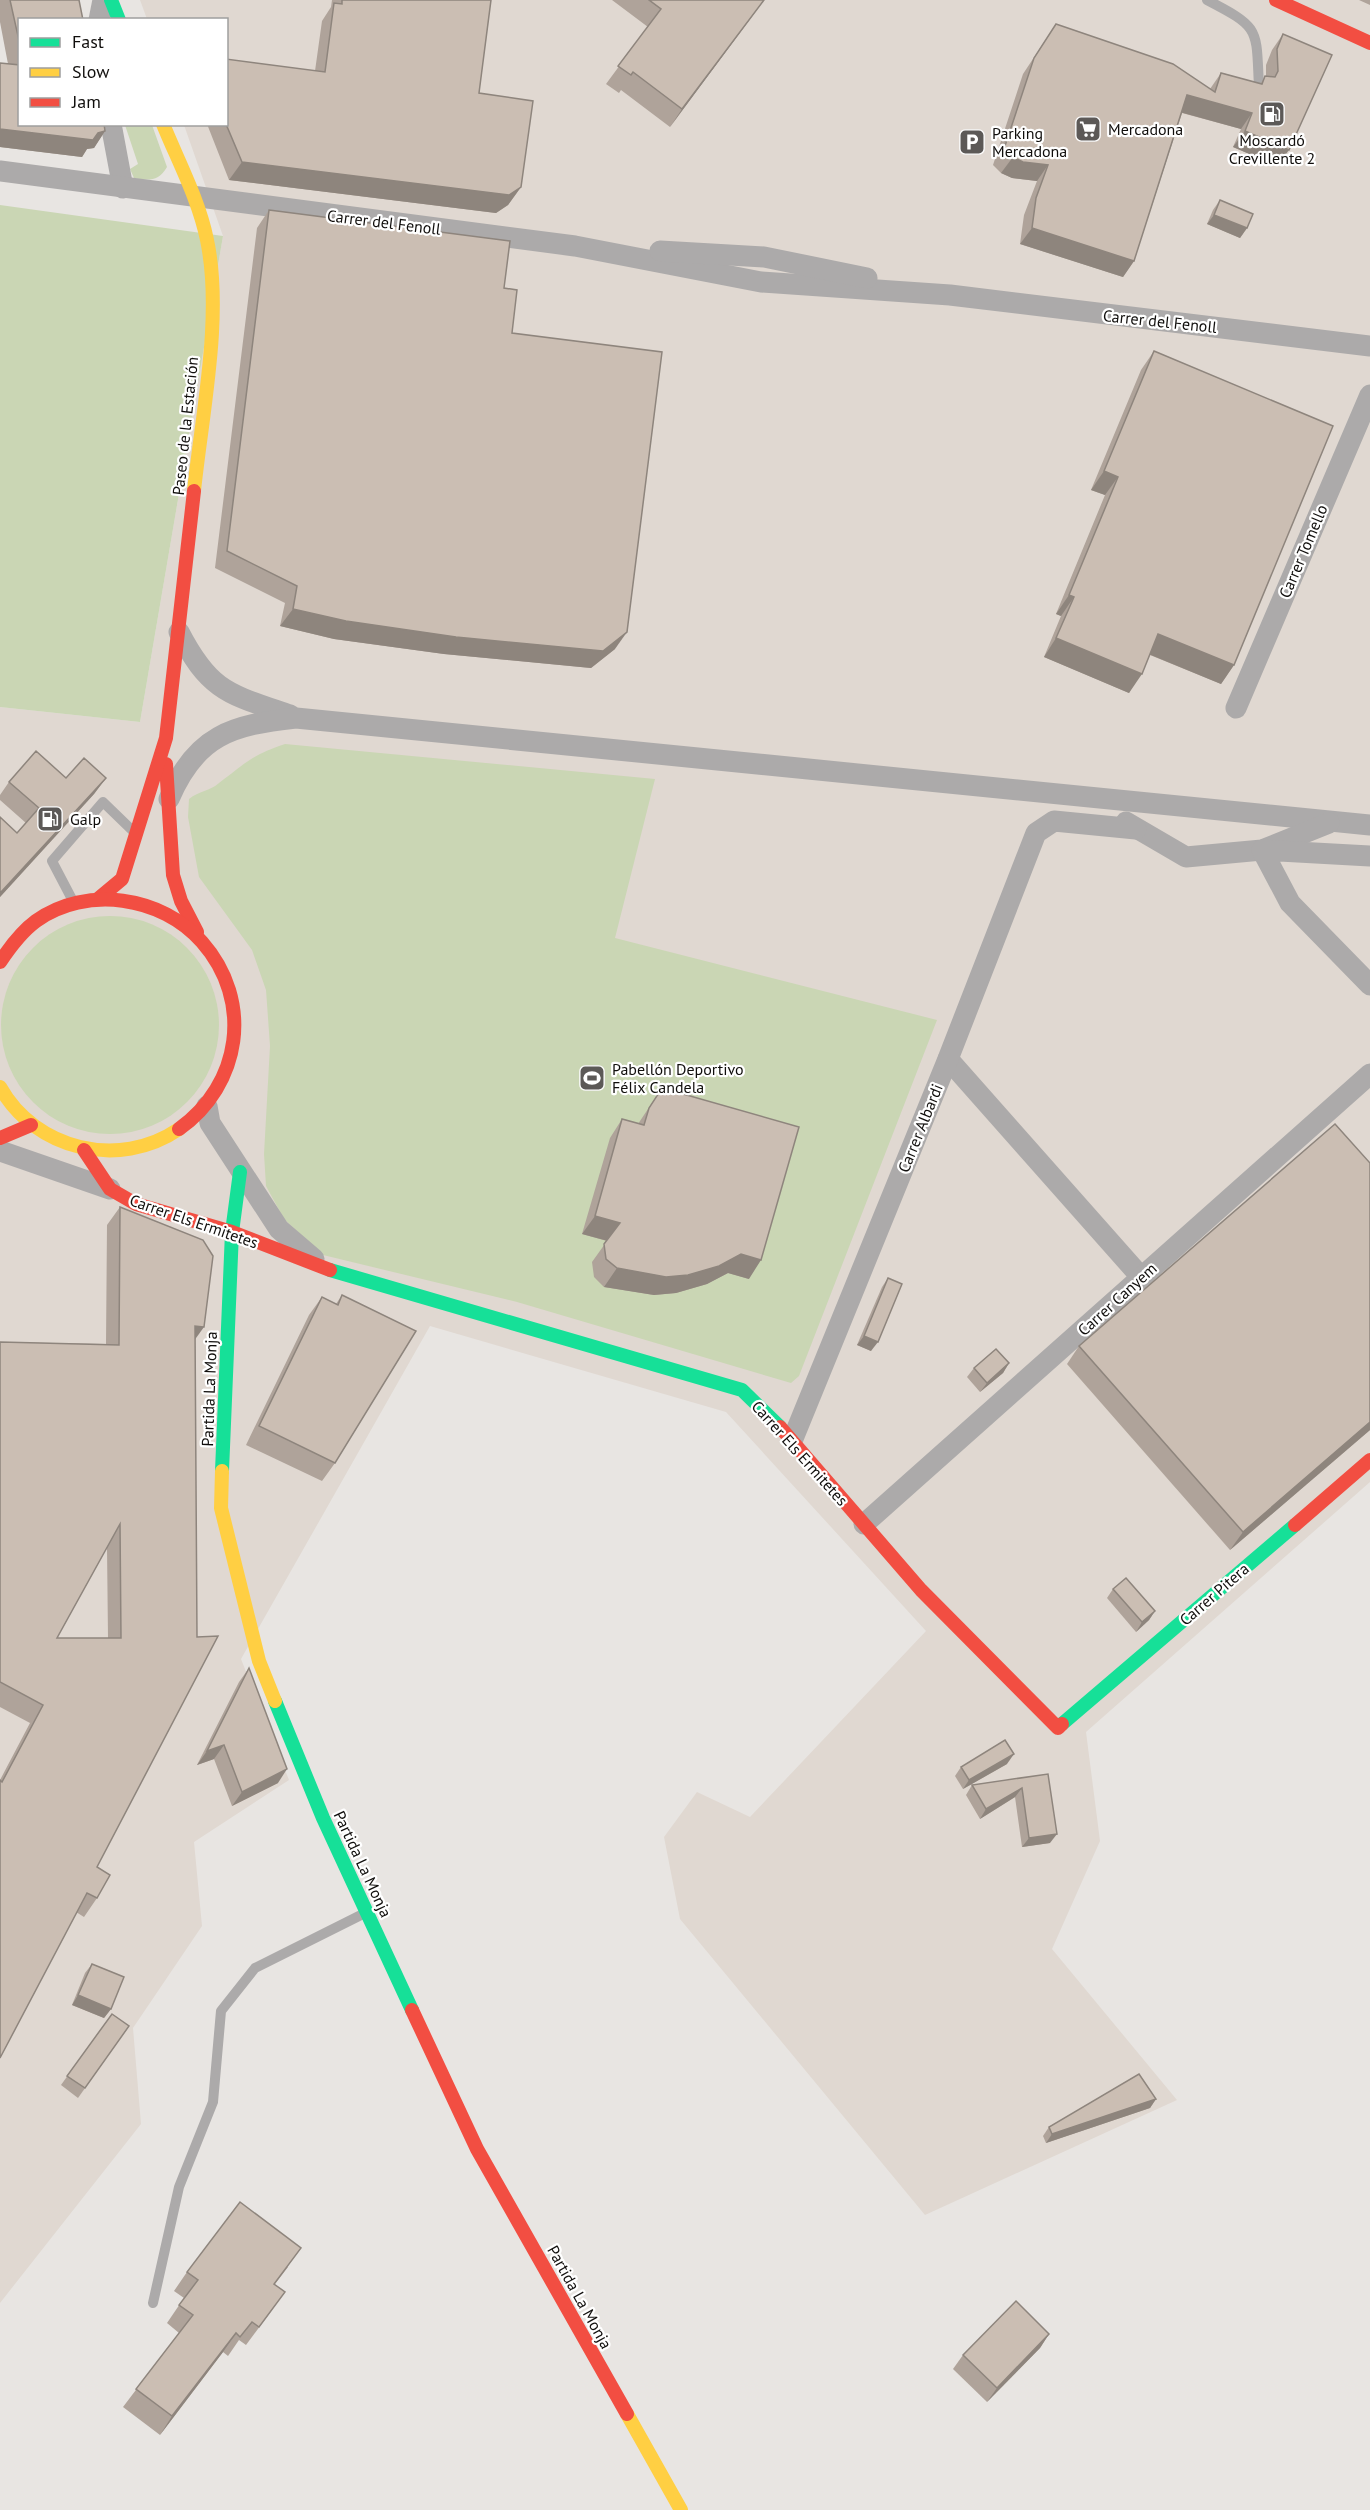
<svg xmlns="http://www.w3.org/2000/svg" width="1370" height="2510" viewBox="0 0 1370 2510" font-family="'PT Sans',sans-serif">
	<rect width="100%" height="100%" fill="#e8e5e2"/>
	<polygon fill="#e0d8d1" points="140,0 1370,0 1370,1482 1086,1732 1100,1841 1052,1949 1177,2100 925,2215 680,1919 664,1837 697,1792 750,1817 926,1631 726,1412 430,1326 241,1659 289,1780 194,1842 202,1926 133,2028 141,2124 0,2303 0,707 140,722 223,236 184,125 226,124 226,20 147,19"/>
	<g fill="#cad6b4">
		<path d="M125 125H152L167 167C159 181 149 181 134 178L130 169 138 164Z"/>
		<polygon points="0,205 223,236 140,722 0,707"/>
		<path d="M285 744 655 779 615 938 937 1020 799 1376 791 1383 517 1302 323 1255 284 1219 266 1186 264 1154 270 1046 266 990 252 950 199 877 188 817 189 799C199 791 210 791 219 783 247 762 250 756 285 744Z"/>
		<circle cx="110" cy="1025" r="109"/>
	</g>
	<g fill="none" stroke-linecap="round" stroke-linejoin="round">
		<g stroke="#acaaaa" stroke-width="10">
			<path d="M1207 0C1261 28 1256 28 1259 87"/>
			<polyline points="74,903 52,861 103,802 135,833"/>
			<polyline points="153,2303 179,2187 213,2102 221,2011 255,1968 365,1913"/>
		</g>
		<g stroke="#acaaaa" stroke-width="21">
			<polyline points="99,20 103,0"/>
			<polyline points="111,124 123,188"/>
			<polyline points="0,171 575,246 761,282 950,295 1370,346"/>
			<polyline points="660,251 764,257 867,278"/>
			<path d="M179 632C210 692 229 694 290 715"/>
			<polyline points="1236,708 1370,395"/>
			<path d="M169 799C196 735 232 725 296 718L1370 825"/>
			<polyline points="1126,822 1186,857 1262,850 1329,823"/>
			<polyline points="1370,856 1262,850 1290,903 1370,985"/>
			<polyline points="948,1059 1141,1277"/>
			<polyline points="207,1106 210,1123 279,1229 314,1259"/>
			<polyline points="0,1151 110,1189"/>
			<polyline points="792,1441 948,1059 1036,833 1054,821 1136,829"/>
			<polyline points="864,1524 1370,1074"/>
		</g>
		<g stroke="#16e098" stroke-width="14">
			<polyline points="111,0 119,20"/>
			<polyline points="330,1270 742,1390 780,1427"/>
			<polyline points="222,1471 232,1232 240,1172"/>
			<polyline points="275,1701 323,1818 412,2010"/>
			<polyline points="1062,1724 1295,1525"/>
		</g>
		<g stroke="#ffcf43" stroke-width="14">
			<path d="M163 124C178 161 199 200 207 240 223 316 202 413 194 491"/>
			<path d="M0 1087C35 1150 119 1170 179 1129"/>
			<polyline points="222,1471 221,1508 259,1661 275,1701"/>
			<polyline points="627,2414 681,2510"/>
		</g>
		<g stroke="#f24e42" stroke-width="14">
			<polyline points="1276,0 1370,43"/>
			<polyline points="166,764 173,875 181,901 197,932"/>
			<polyline points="98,899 122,879 166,738 194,491"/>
			<path d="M0 962C10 947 21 932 36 921 86 885 162 896 202 942 254 1001 241 1085 179 1129"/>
			<polyline points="0,1138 31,1125"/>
			<polyline points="84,1150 110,1189 136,1204 232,1232 330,1270"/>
			<polyline points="780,1427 921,1590 1058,1728 1062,1724"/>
			<polyline points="1295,1525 1370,1460"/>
			<polyline points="412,2010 477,2149 627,2414"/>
		</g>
	</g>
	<g fill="#afa39a" fill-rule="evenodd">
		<polygon points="0,0 79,0 20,20 20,124 105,131 94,148 87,149 82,157 0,147 0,63 8,64 0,22"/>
		<polygon points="332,0 491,0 479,93 521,187 508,205 496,213 229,180 207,124 226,124 315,71 322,21 331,7"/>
		<polygon points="612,0 764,0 670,127 621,90 619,93 606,84 648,27"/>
		<polygon points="1359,0 1370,0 1370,5"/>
		<polygon points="1056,24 1210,89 1221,73 1260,84 1266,76 1266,65 1272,50 1283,34 1277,166 1233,147 1241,129 1182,113 1134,261 1123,277 1020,244 1024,215 1037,181 1012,178 1001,173 993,165 1023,74"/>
		<polygon points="1220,200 1247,228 1240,238 1207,224 1213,210"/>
		<polygon points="269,210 504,288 512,333 615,649 591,668 444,654 334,639 280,626 285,603 215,568 257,228"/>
		<polygon points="1154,351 1234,665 1221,684 1150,655 1129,693 1044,657 1061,616 1056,614 1105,495 1091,490 1141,370"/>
		<polygon points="66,778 106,778 94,794 0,897 0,817 17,833 26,823 0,800 0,795 9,782"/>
		<polygon points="662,1088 749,1279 728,1273 707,1284 676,1293 654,1295 604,1287 594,1277 592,1262 607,1241 582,1234 610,1138 622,1119 638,1124"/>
		<path d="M120 1207 195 1339 97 1867V1898L84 1917 76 1912 0 1780 30 1723 0 1707V1342L106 1344 107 1225ZM107 1547 108 1638H57Z"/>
		<polygon points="888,1278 871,1351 857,1345 882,1287"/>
		<polygon points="342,1295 335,1463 322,1481 246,1445 309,1315 322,1297 336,1304"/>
		<polygon points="1079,1346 1370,1430 1230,1550 1067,1364"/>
		<polygon points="1009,1363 1003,1373 980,1392 967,1377 974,1368"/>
		<polygon points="1113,1589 1155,1611 1149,1620 1136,1632 1107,1598"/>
		<polygon points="249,1668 278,1783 232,1806 214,1759 197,1765 239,1682"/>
		<polygon points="1007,1764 963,1789 955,1776 961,1767"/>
		<polygon points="1048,1774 1050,1843 1022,1847 1015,1797 980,1819 966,1795 972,1785"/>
		<polygon points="92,1964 111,2009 104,2018 72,2005 85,1973"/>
		<polygon points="112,2014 129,2026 78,2098 61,2085"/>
		<polygon points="1156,2099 1150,2108 1046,2143 1043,2136 1049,2127"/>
		<polygon points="288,2267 275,2284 272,2310 246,2345 239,2340 228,2356 223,2352 160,2435 123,2407 179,2333 167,2323 184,2298 174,2291 187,2272"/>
		<polygon points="1049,2334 1040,2348 987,2402 953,2369 963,2355"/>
	</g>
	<g fill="#8e857d">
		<polygon points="764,0 753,15 670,127 682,109"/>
		<polygon points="1187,95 1252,113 1241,129 1176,111"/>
		<polygon points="0,129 105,131 94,148 87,149 82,157 0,147"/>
		<polygon points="1245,131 1289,150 1277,166 1233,147"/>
		<polygon points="1013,157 1048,165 1037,181 1012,178 1001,173"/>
		<polygon points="242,162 521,187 508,205 496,213 229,180"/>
		<polygon points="1214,215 1247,228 1240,238 1207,224"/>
		<polygon points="1032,228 1134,261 1123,277 1020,244"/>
		<polygon points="1104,471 1118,477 1105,495 1091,490"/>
		<polygon points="1069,595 1074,597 1061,616 1056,614"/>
		<polygon points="293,609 627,632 615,649 591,668 444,654 334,639 280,626"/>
		<polygon points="1158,634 1234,665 1221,684 1146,653"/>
		<polygon points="1056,638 1142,674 1129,693 1044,657"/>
		<polygon points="106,778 94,794 0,897 0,893"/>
		<polygon points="595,1216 620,1223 608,1241 582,1234"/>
		<polygon points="741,1254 761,1260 749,1279 728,1273 707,1284 676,1293 654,1295 604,1287 617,1268"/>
		<polygon points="195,1326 204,1327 191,1345"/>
		<polygon points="864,1336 878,1342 871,1351 857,1345"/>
		<polygon points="1009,1363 1003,1373 980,1392 987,1383"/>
		<polygon points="1370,1422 1370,1430 1230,1550 1243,1532"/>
		<polygon points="1155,1611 1149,1620 1136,1632 1142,1622"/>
		<polygon points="224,1745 214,1759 197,1765 207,1751"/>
		<polygon points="1014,1754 1007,1764 963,1789 969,1780"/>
		<polygon points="287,1769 278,1783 232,1806 242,1792"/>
		<polygon points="1022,1788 1015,1797 980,1819 986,1809"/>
		<polygon points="1057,1834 1050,1843 1022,1847 1029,1838"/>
		<polygon points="78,1995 111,2009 104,2018 72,2005"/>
		<polygon points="1156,2099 1150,2108 1046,2143 1052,2134"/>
		<polygon points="236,2333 223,2352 160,2435 172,2416"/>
		<polygon points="1049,2334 1040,2348 987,2402 997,2388"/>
	</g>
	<g fill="#cbbeb3" stroke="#8e857d" stroke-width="1.5" fill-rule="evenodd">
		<polygon points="10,0 79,0 83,20 20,20 20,45"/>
		<polygon points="342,0 491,0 479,93 533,101 521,187 509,195 242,162 226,124 226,59 325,72 334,3 342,4"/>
		<polygon points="649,0 764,0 682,109 633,72 631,75 618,66 661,9"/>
		<polygon points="1056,24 1173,64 1215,92 1221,73 1262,84 1265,76 1275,77 1278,71 1277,49 1283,34 1332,55 1289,150 1245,131 1252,113 1187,95 1134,261 1032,228 1036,198 1048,165 1023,162 1013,157 1004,149 1034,58"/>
		<polygon points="0,63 20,65 20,124 104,124 105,131 98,133 93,140 0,129"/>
		<polygon points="1220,200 1253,214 1247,228 1214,215"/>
		<polygon points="269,210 510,241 504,288 517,290 512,333 662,352 627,632 603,651 456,637 346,621 293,609 297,586 227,551"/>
		<polygon points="1154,351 1333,426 1234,665 1158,634 1142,674 1056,638 1074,597 1069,595 1118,477 1104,471"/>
		<polygon points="36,751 66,778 84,758 106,778 0,893 0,817 17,833 39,808 9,782"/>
		<polygon points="662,1088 799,1127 761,1260 741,1254 719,1266 688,1275 666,1277 617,1268 606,1259 604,1244 620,1223 595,1216 622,1119 644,1125 649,1108"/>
		<polygon points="1335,1124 1370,1163 1370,1422 1243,1532 1079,1346"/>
		<path d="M120 1207 203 1240 213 1256 204 1327 195 1326 197 1637 218 1636 97 1867 110 1875 97 1898 87 1893 0 2058V1780L2 1782 43 1705 0 1682V1342L119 1345ZM120 1524 121 1638H57Z"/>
		<polygon points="888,1278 902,1284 878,1342 864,1336"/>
		<polygon points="342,1295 416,1331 335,1463 259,1426 322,1297 338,1305"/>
		<polygon points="996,1349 1009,1363 987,1383 974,1368"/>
		<polygon points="1126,1578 1155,1611 1142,1622 1113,1589"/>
		<polygon points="249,1668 287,1769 242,1792 224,1745 207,1751"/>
		<polygon points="1005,1740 1014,1754 969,1780 961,1767"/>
		<polygon points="1048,1774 1057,1834 1029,1838 1022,1788 986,1809 972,1785"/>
		<polygon points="92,1964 124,1977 111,2009 78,1995"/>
		<polygon points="112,2014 129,2026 85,2088 67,2076"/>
		<polygon points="1139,2074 1156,2099 1052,2134 1049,2127"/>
		<polygon points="240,2202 301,2248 274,2284 285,2292 259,2327 252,2322 240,2337 236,2333 172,2416 136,2389 193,2315 179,2305 198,2280 187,2272"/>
		<polygon points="1016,2301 1049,2334 997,2388 963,2355"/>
	</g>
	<defs>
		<g id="fuel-square" transform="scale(1.35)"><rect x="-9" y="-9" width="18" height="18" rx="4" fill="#5c5957" stroke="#fff"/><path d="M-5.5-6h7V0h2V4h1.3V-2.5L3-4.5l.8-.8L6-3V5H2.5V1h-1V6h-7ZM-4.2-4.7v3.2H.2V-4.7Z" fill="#fff"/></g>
		<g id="supermarket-square" transform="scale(1.35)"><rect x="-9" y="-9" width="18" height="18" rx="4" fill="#5c5957" stroke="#fff"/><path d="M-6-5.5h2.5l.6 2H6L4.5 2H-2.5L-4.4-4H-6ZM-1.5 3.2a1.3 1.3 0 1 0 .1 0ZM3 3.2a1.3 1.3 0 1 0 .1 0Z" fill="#fff"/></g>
		<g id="parking-square" transform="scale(1.35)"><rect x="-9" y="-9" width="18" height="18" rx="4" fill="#5c5957" stroke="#fff"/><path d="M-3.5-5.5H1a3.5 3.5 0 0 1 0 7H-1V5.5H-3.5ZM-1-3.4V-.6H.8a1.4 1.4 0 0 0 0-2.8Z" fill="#fff"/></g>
		<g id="stadium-square" transform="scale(1.35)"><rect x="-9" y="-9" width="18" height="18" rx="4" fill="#5c5957" stroke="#fff"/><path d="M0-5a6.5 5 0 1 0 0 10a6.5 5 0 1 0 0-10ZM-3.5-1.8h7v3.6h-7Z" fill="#fff"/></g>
	</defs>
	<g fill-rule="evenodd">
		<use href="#fuel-square" x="1272" y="114"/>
		<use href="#supermarket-square" x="1088" y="129"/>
		<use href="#parking-square" x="972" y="142"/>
		<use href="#fuel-square" x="50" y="819"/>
		<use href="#stadium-square" x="592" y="1078"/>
	</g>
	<g text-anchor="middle" stroke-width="4.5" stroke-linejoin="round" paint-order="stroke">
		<g font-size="16" fill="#100e0c" stroke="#fff" text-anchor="start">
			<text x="1108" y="135">Mercadona</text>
			<text x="992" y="139">Parking<tspan x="992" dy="18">Mercadona</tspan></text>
			<text x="1272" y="146" text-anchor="middle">Moscardó<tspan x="1272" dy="18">Crevillente 2</tspan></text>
			<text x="70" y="825">Galp</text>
			<text x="612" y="1075">Pabellón Deportivo<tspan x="612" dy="18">Félix Candela</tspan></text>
		</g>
		<g font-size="16" fill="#100e0c" stroke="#fff">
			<text transform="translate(384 222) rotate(7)" y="6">Carrer del Fenoll</text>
			<text transform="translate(1160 321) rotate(6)" y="6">Carrer del Fenoll</text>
			<text transform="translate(185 426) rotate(-84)" y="6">Paseo de la Estación</text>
			<text transform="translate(1303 551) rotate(-67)" y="6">Carrer Tomello</text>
			<text transform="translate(920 1128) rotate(-68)" y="6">Carrer Albardi</text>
			<text transform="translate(194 1221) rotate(19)" y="6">Carrer Els Ermitetes</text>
			<text transform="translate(1117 1299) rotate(-42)" y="6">Carrer Canyem</text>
			<text transform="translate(209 1389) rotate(-88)" y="6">Partida La Monja</text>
			<text transform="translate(800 1453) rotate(48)" y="6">Carrer Els Ermitetes</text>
			<text transform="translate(1214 1594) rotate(-41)" y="6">Carrer Pitera</text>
			<text transform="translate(363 1864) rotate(65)" y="6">Partida La Monja</text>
			<text transform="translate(580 2297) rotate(61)" y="6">Partida La Monja</text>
		</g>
	</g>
	<rect x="18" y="18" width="210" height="108" fill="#ffffff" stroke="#9f9f9e" stroke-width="1.5"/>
	<rect x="30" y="38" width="30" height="9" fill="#16e098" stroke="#9f9f9e" stroke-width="1.5"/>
	<text x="72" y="48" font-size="18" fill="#100e0c">Fast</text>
	<rect x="30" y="68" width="30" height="9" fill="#ffcf43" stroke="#9f9f9e" stroke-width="1.5"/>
	<text x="72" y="78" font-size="18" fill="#100e0c">Slow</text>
	<rect x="30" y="98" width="30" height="9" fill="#f24e42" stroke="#9f9f9e" stroke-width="1.5"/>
	<text x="72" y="108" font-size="18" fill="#100e0c">Jam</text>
</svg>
